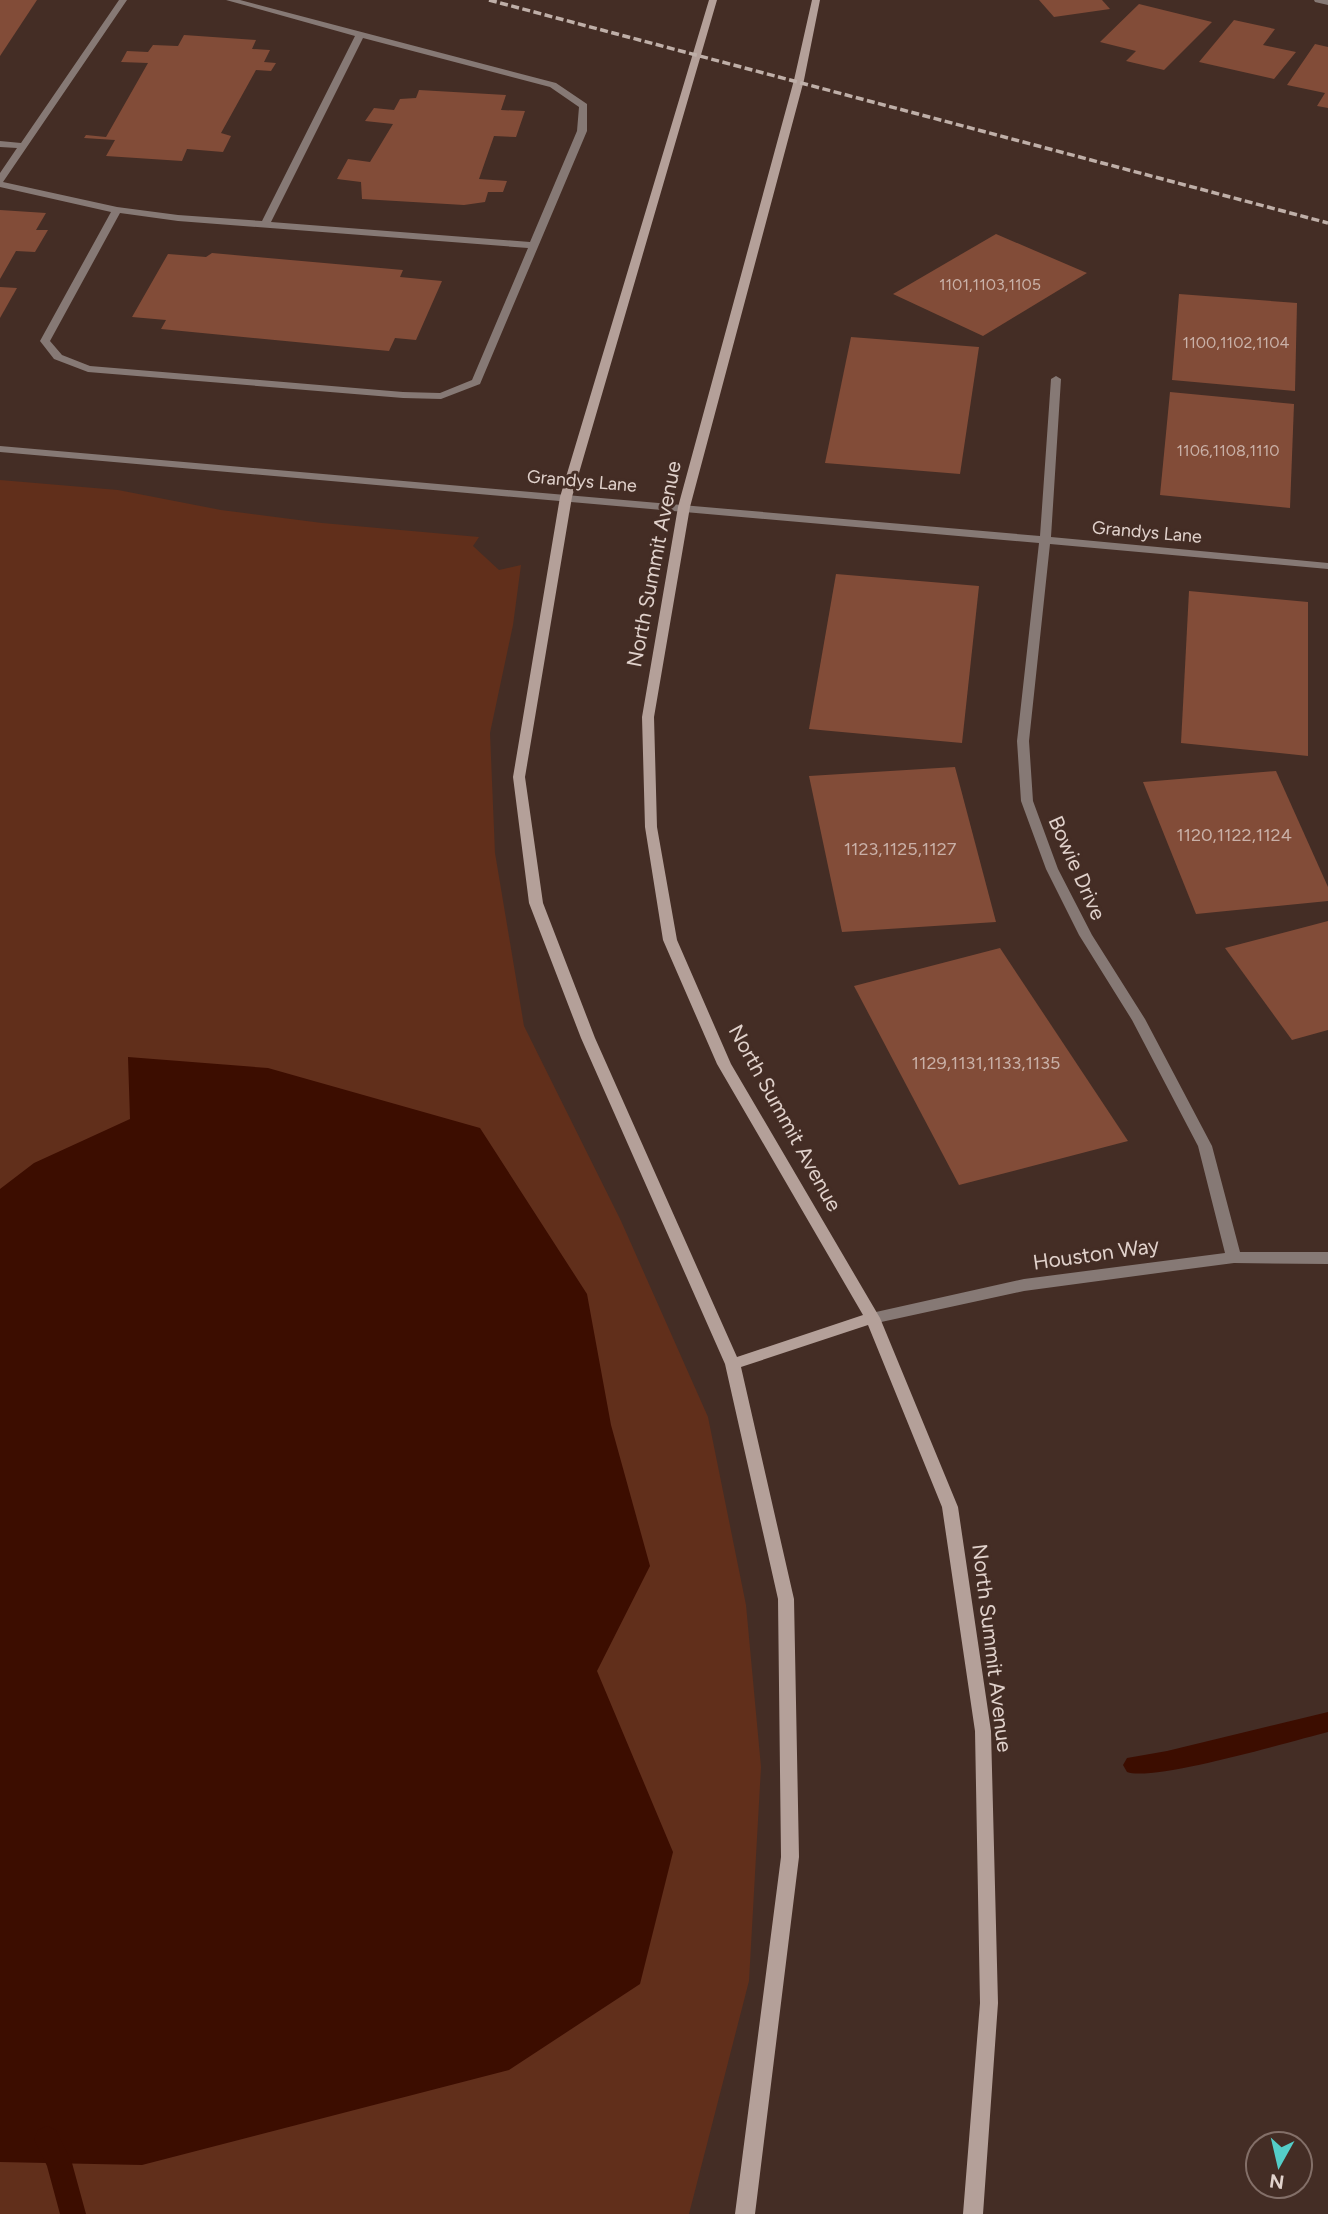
<svg xmlns="http://www.w3.org/2000/svg" width="1328" height="2214" viewBox="0 0 1328 2214" font-family="Figtree,sans-serif">
	<rect width="100%" height="100%" fill="#442d25"/>
	<polygon fill="#612f1b" points="0,480 118,490 221,510 322,523 479,537 473,546 499,570 521,565 513,625 490,733 495,853 524,1026 621,1221 708,1417 746,1605 761,1767 749,1981 689,2214 0,2214"/>
	<polygon fill="#3c0d00" points="128,1057 268,1068 480,1128 587,1294 611,1425 650,1566 597,1671 673,1852 640,1984 509,2070 142,2165 0,2162 0,1189 34,1163 130,1119"/>
	<g fill="none" stroke-linecap="round" stroke-linejoin="round">
		<g fill="#3c0d00" fill-rule="evenodd">
			<path d="M1328 1712V1732C1292 1741 1153 1782 1127 1772L1123 1765 1127 1758 1167 1751Z"/>
			<polygon points="47,2126 56,2130 72,2163 86,2214 60,2214 47,2166 34,2139 38,2130"/>
		</g>
	</g>
	<g fill="#824c38">
		<polygon points="0,0 37,0 0,56"/>
		<polygon points="1039,0 1102,0 1110,9 1054,17"/>
		<polygon points="1139,4 1212,22 1164,70 1126,61 1136,51 1100,42"/>
		<polygon points="1234,20 1275,29 1263,45 1296,52 1274,79 1199,62"/>
		<polygon points="184,35 256,40 252,49 270,50 264,62 276,63 271,71 256,70 221,133 231,136 223,152 187,149 182,161 106,156 115,140 84,138 86,135 106,137 148,63 121,62 127,51 148,52 153,45 178,46"/>
		<polygon points="1315,44 1328,47 1328,108 1317,106 1325,93 1287,85"/>
		<polygon points="419,90 506,95 501,110 525,111 516,137 494,136 479,179 507,181 503,192 488,192 485,202 464,205 362,199 361,182 337,179 348,159 370,162 393,124 365,121 374,108 394,110 400,99 416,98"/>
		<polygon points="0,210 46,213 36,230 48,230 35,252 16,251 0,279"/>
		<polygon points="996,234 1087,273 983,336 893,294"/>
		<polygon points="212,253 403,270 400,277 442,281 416,340 395,338 389,351 161,329 166,320 132,317 168,254 206,257"/>
		<polygon points="0,287 17,288 0,318"/>
		<polygon points="1179,294 1297,303 1295,391 1172,380"/>
		<polygon points="851,337 979,347 960,474 825,463"/>
		<polygon points="1170,392 1294,404 1290,508 1160,495"/>
		<polygon points="836,574 979,586 962,743 809,729"/>
		<polygon points="1189,591 1308,602 1308,756 1181,743"/>
		<polygon points="955,767 996,922 842,932 809,776"/>
		<polygon points="1276,771 1328,887 1328,901 1196,914 1143,782"/>
		<polygon points="1328,921 1328,1030 1292,1040 1225,948"/>
		<polygon points="1000,948 1128,1141 959,1185 854,986"/>
	</g>
	<g fill="none" stroke-linecap="round" stroke-linejoin="round">
		<path fill="#867975" fill-rule="evenodd" d="M119 0H127L3 182 117 207 178 215 262 221 355 36 226 0H240L556 83 587 104V131L480 384 441 399 403 398 88 372 54 359 40 341 111 212 0 187V173L17 148 0 147V141L21 143ZM363 38 550 87 579 107 577 131 530 242 271 222ZM120 213 178 221 528 248 472 380 440 393 403 392 90 366 62 355 50 341Z"/>
		<g fill="#867975" fill-rule="evenodd">
			<polygon points="1314,0 1328,0 1328,5 1315,2"/>
			<polygon points="1056,376 1061,379 1051,537 1328,563 1328,569 1050,544 1029,741 1033,801 1058,869 1092,935 1145,1019 1212,1146 1240,1252 1328,1252 1328,1264 1234,1263 1173,1271 1024,1291 872,1324 867,1322 864,1318 867,1314 1024,1279 1225,1253 1198,1146 1132,1020 1079,935 1046,869 1021,801 1017,741 1039,543 0,452 0,446 1040,536 1051,379"/>
		</g>
		<polygon fill="#b4a099" fill-rule="evenodd" points="709,0 717,0 572,497 525,777 543,903 595,1038 737,1357 863,1315 717,1064 663,940 645,827 642,717 678,507 794,80 812,0 820,0 804,80 690,507 654,717 657,827 677,940 731,1064 880,1318 958,1507 991,1731 998,2003 983,2214 963,2214 980,2003 975,1731 942,1507 868,1325 741,1367 794,1599 799,1857 755,2214 735,2214 781,1857 778,1599 725,1364 581,1038 529,903 513,777 560,497"/>
		<polyline stroke="#bfafa8" stroke-width="3.5" stroke-dasharray="8 3.5" stroke-linecap="butt" points="489,0 1328,223"/>
	</g>
	<g text-anchor="middle" stroke-width="6" stroke-linejoin="round" paint-order="stroke">
		<g font-size="16" fill="#c9b0a7">
			<text x="990" y="290">1101,1103,1105</text>
			<text x="1236" y="348">1100,1102,1104</text>
			<text x="1228" y="456">1106,1108,1110</text>
		</g>
		<g font-size="18" fill="#e1d2cc" stroke="#442d25">
			<text transform="translate(582 481) rotate(5)" y="6">Grandys Lane</text>
			<text transform="translate(1147 532) rotate(5)" y="6">Grandys Lane</text>
		</g>
		<g font-size="18" fill="#c9b0a7">
			<text x="1234" y="841">1120,1122,1124</text>
			<text x="900" y="855">1123,1125,1127</text>
			<text x="986" y="1069">1129,1131,1133,1135</text>
		</g>
		<g font-size="21" fill="#e1d2cc" stroke="#442d25">
			<text transform="translate(654 564) rotate(-79)" y="7">North Summit Avenue</text>
			<text transform="translate(1077 868) rotate(66)" y="7">Bowie Drive</text>
			<text transform="translate(785 1118) rotate(61)" y="7">North Summit Avenue</text>
			<text transform="translate(1096 1254) rotate(-8)" y="7">Houston Way</text>
			<text transform="translate(992 1648) rotate(83)" y="7">North Summit Avenue</text>
		</g>
	</g>
	<g transform="translate(1279 2165) rotate(188)"><circle r="33" fill="#442d25" stroke="#836f68" stroke-width="2"/>
	<path d="M0-5L12 26L0 18L-12 26Z" fill="#54cdc8"/>
	<text y="-10" font-size="19" font-weight="bold" text-anchor="middle" fill="#e1d2cc">N</text>
	</g>
</svg>
